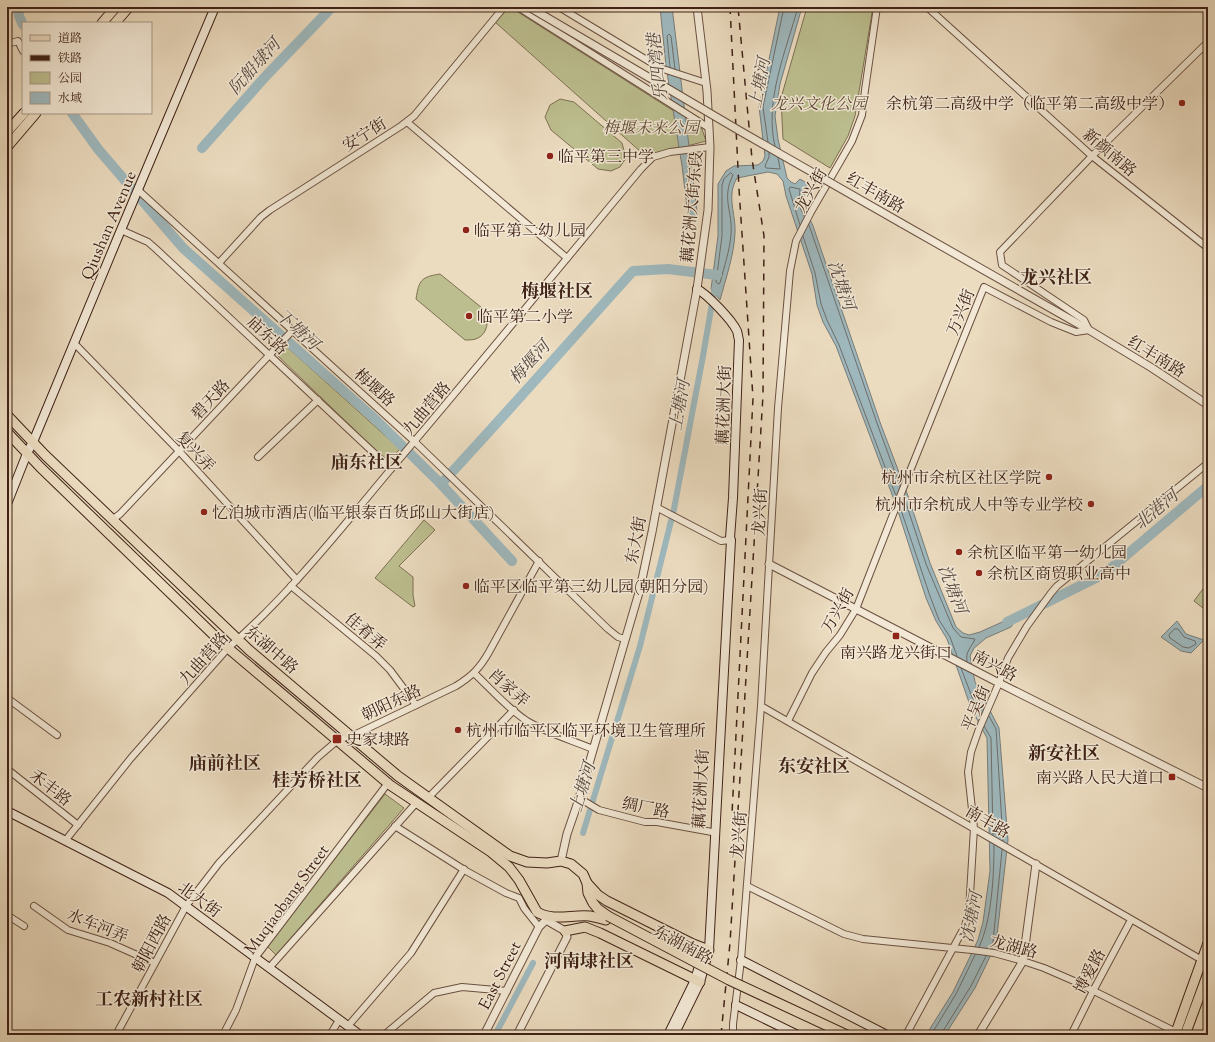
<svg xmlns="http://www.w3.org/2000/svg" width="1215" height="1042" viewBox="0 0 1215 1042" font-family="'Sorts Mill Goudy','Noto Serif SC',serif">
	<rect width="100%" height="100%" fill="#ebdbbf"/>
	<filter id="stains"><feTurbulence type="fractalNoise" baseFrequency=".005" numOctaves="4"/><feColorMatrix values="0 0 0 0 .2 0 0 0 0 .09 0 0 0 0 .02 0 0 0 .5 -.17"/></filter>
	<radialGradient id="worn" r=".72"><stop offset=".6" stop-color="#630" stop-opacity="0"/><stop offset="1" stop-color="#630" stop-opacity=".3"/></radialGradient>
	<g fill="#bcbe8f" stroke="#7e7052">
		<polygon points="510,7 702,129 706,141 649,156 642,153 495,22"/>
		<polygon points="807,7 873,7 855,116 848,136 830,168 783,139 781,98"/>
		<polygon points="560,99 574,102 622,143 626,158 620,167 611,171 598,169 551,130 545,117 550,105"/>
		<path d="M440 274 487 312C488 321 488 333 478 338 475 340 469 340 465 340L416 299C419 280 421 277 440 274Z"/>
		<polygon points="286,346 400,449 388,462 277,355"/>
		<polygon points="424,520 435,530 399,566 413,577 413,595 415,606 413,607 375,578"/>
		<polygon points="1208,582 1208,612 1194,601"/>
		<polygon points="385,794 404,808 276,955 267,946"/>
	</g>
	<g fill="#9eb8bd" stroke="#787c7a">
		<polygon points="660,7 672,7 697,212 696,220 690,221 688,215 682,166 666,66"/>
		<path d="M780 7H802L780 84 775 116 778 139 787 178 791 182 795 184 800 179 808 184C799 200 806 210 813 226L881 425 908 496 930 563 956 627 963 633 969 635 980 632 1020 614 1011 627 986 638 974 648 970 656 975 682 999 728 1008 840 996 944 975 988 945 1035H926L953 992 978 940 983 922 990 871 987 738 971 708 947 639 936 621 926 598 896 505 836 346 823 322 817 305 812 274 786 196 783 181 777 174 768 172 737 178C726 196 736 214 735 233 734 255 726 278 720 300L711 289 718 236V184L726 171 734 166 758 165 763 161 765 156 759 107Z"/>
		<polygon points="1177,621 1186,634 1204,640 1191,653 1181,651 1161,637"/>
	</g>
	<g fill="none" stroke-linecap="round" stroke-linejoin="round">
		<g stroke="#6e6d6a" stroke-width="1">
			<polyline points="670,67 667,36 669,34 671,36 675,69"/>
			<polyline points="768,142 763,107 784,7"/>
			<path d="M775 146C764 101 786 51 798 7"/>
			<polyline points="769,153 769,157 765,166 766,168 780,169 780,168 778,158"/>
			<path d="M731 173 733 175C721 199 733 211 731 234 730 250 724 267 720 283L718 284 716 282 722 236V185L724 179Z"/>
			<polyline points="800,225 789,189 790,187 800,189 799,205 804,216"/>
			<polyline points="809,225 878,426 900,486"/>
			<polyline points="803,236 815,273 821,304 827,320 839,345 896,496"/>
			<path d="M904 497 926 564 953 628 961 637 975 639C972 647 965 651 967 661"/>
			<polyline points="900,507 930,596 939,620 950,637 957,656"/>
			<polygon points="1175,629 1178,629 1184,637 1195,641 1196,644 1189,648 1183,647 1170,638 1169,635"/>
			<polyline points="961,668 980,718"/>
			<polyline points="989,716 996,729 997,744 1003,841"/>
			<polyline points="984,726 991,738 993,835"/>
			<path d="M979 947C992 920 994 874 994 845"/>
			<polyline points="990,948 993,942 1002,850"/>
			<polyline points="931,1035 956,994 975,955"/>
			<polyline points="942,1035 943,1031 971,986 986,956"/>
		</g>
		<g stroke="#9eb8bd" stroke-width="6">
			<polyline points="583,833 640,646 674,509 703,356 715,286"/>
			<polyline points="495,1035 533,963"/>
		</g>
		<g stroke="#9eb8bd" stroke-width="10">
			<polyline points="18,7 19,16 23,25"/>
			<polyline points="72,113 98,149 183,248 375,419 441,484 512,561"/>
			<polyline points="202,148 265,77 332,7"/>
			<path d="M441 484C506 414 569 342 633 271L668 269 717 275"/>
			<polyline points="1007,622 1104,574 1208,486"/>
		</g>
		<g stroke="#6a5040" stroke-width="8">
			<g id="minor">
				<polyline points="518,7 709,128"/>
				<polyline points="559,7 660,68 706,83"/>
				<polyline points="927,7 1092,156 1208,248"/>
				<polyline points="7,44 18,41 23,51"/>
				<polyline points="407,122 567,258"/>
				<polyline points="138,190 414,441 608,629 618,637 625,639"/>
				<polyline points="121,230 148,242 156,249 391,469"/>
				<polyline points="219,263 261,217 270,210 401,126 414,116 504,7"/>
				<polyline points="74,343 179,451 297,580"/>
				<polyline points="258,457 318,400"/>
				<polyline points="656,507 721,541 731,540"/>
				<polyline points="112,520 120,514 293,330"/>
				<polyline points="291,586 376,656 390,670 416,705"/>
				<path d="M474 673C491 689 507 708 527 721 547 733 571 740 593 749"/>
				<polyline points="7,698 57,735"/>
				<polyline points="761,706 1202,960"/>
				<polyline points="788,721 812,673 826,652 840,635 856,609 908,476 984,287 1051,322 1076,332 1089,330 1084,320 1002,265 1000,252 1092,156 1208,42"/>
				<polyline points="7,769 78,825"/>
				<polyline points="428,798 514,710"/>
				<polyline points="579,798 599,810 645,822 657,822 712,832"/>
				<polyline points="395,826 466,871 506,893 519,898 524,908 539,927"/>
				<path d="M65 841 131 758 228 648C289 595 339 531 391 469 475 370 558 269 641 169L653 157 670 152 710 147"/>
				<polyline points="747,886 844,934 863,939 972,950 994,953 1023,961 1044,968 1074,981 1176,1032"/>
				<polyline points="34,906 68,930 110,943 155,963"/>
				<polyline points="7,915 24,926"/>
				<polyline points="269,968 417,802"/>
				<polyline points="348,1026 411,953 464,869"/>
				<path d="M116 1035 186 906 219 863 318 757 338 740 356 734 456 686C472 676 480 668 489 652L539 561"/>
				<polyline points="223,1035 236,1010 255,958 385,787"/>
				<polyline points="330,1035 339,1020"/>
				<polyline points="384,1035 434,993 462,987 507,991"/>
				<polyline points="733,1035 733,1024 741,960 761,706 778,408 790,271 796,241 811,212 852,141 862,115 865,90 877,7"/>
				<polyline points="906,1035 965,926 969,911 974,828 968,772 971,752 979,729 999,683 1008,658 1027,626 1051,593 1057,586 1208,463"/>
				<polyline points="1071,1035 1093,991 1131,920"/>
			</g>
		</g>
		<g stroke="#6a5040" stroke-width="9">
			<g id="tertiary">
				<polyline points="901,223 1089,330 1152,368 1208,405"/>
				<polyline points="769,564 999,683 1208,788"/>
				<polyline points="561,861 567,834 577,805 640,589 652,532 697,289 708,210 710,147 707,91 697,7"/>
				<polyline points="484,1035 539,927 546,920 565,931 567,937 517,1035"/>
				<polyline points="978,1035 1023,961 1036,864"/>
			</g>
		</g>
		<g stroke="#3f2216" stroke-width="10">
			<g id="secondary">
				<polyline points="27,453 33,442 118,237 215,7"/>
				<polyline points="7,504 26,456"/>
				<polyline points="7,811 168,893 360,1035"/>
				<polyline points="741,960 887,1035"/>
				<polyline points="736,1005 798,1035"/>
				<polyline points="668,1035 695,980 701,959"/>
				<path d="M674 1035 700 982 709 950 731 540 730 538 733 498 739 340C738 337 738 334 737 331 732 320 707 294 697 289"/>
			</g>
		</g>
		<g stroke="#3f2216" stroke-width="11">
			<g id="primary">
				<polyline points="102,23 116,7"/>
				<polyline points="115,23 129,7"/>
				<polyline points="7,132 24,113"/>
				<polyline points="7,147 36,113"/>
				<polyline points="7,415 45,455 249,650 398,776 510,856 527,862 547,863 561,861 571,864 583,874 587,883 588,893 593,903 598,909 608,916"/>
				<path d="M7 432 40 467 222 643 390 785 491 852 509 867 519 880 537 912C554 922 572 914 590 916 595 917 601 919 606 920"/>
				<polyline points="587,883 598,895 607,901 693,944 709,950"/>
				<polyline points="565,931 585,927 600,933 700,982"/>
				<polyline points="1175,1035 1208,943"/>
				<polyline points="1185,1035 1208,973"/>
			</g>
		</g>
		<use href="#minor" stroke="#f2e8d5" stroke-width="6"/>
		<use href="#tertiary" stroke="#f2e8d5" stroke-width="7"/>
		<use href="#secondary" stroke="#f2e8d5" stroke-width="8"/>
		<use href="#primary" stroke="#ebdbbf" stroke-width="9"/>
		<g stroke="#3f2216" stroke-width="1.5" stroke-dasharray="7 7" stroke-linecap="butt">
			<polyline points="730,7 739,189 753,398 732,814"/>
			<polyline points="721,1035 730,943 763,395 764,236 752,159 738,7"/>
		</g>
		<g stroke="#6a5040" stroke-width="9" stroke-linecap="butt">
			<polyline id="tertiary-bridge" points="529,7 740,131 901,223"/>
		</g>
		<g stroke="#3f2216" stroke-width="11" stroke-linecap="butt">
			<polyline id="primary-bridge" points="608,916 729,980 847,1035"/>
		</g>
		<use href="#tertiary-bridge" stroke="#f2e8d5" stroke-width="7"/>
		<use href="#primary-bridge" stroke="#ebdbbf" stroke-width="9"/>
	</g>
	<g fill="#8f2418" stroke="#f2e8d5" stroke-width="1.5">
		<circle cx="1182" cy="103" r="4"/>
		<circle cx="550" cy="156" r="4"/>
		<circle cx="466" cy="230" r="4"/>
		<circle cx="469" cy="316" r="4"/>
		<circle cx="1049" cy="477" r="4"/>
		<circle cx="1091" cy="504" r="4"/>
		<circle cx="204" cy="512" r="4"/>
		<circle cx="959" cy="552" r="4"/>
		<circle cx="979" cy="573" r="4"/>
		<circle cx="466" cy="586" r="4"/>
		<rect x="892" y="632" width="8" height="8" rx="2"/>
		<circle cx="458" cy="730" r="4"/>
		<rect x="332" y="734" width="10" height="10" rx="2"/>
		<rect x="1168" y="773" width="8" height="8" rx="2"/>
	</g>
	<g text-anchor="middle" stroke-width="3" stroke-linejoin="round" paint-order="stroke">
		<g font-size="16" font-style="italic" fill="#5e4934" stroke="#f2e8d5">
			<text x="819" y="109">龙兴文化公园</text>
			<text x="651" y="133">梅堰未来公园</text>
		</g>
		<g font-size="16" fill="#3f2216" stroke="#f2e8d5" text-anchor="start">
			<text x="1174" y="109" text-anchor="end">余杭第二高级中学（临平第二高级中学）</text>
			<text x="558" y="162">临平第三中学</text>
			<text x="474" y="236">临平第二幼儿园</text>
			<text x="477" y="322">临平第二小学</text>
			<text x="1041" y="483" text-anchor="end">杭州市余杭区社区学院</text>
			<text x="1083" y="510" text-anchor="end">杭州市余杭成人中等专业学校</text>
			<text x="212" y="518">忆泊城市酒店(临平银泰百货邱山大街店)</text>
			<text x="967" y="558">余杭区临平第一幼儿园</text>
			<text x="987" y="579">余杭区商贸职业高中</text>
			<text x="474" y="592">临平区临平第三幼儿园(朝阳分园)</text>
			<text x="896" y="658" text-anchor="middle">南兴路龙兴街口</text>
			<text x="466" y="736">杭州市临平区临平环境卫生管理所</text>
			<text x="346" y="745">史家埭路</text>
			<text x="1164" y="783" text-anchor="end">南兴路人民大道口</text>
		</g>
		<g font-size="16" fill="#3f2216" stroke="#f2e8d5">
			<text transform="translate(364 134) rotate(-32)" y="6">安宁街</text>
			<text transform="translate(1110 152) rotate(40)" y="6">新颜南路</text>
			<text transform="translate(810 190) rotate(-60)" y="6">龙兴街</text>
			<text transform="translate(876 192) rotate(30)" y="6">红丰南路</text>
			<text transform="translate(691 207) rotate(-85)" y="6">藕花洲大街东段</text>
			<text transform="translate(108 225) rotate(-67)" y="6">Qiushan Avenue</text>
			<text transform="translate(960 312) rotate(-68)" y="6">万兴街</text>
			<text transform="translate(268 335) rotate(43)" y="6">庙东路</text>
			<text transform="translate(1157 356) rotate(32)" y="6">红丰南路</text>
			<text transform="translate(375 387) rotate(42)" y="6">梅堰路</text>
			<text transform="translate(210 399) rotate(-47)" y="6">碧天路</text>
			<text transform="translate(723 405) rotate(-88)" y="6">藕花洲大街</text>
			<text transform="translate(426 408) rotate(-50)" y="6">九曲营路</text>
			<text transform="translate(196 451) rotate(47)" y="6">复兴弄</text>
			<text transform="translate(759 512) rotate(-87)" y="6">龙兴街</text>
			<text transform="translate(635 540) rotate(-79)" y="6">东大街</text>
			<text transform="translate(837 610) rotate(-61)" y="6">万兴街</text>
			<text transform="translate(366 631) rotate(40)" y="6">佳肴弄</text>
			<text transform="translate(272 649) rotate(41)" y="6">东湖中路</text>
			<text transform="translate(203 658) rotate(-48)" y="6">九曲营路</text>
			<text transform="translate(995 665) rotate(28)" y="6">南兴路</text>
			<text transform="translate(509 687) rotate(42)" y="6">肖家弄</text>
			<text transform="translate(391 702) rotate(-25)" y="6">朝阳东路</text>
			<text transform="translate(975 708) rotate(-67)" y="6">平吴街</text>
			<text transform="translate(51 787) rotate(38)" y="6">禾丰路</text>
			<text transform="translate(700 789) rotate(-87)" y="6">藕花洲大街</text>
			<text transform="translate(646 807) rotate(11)" y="6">绸厂路</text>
			<text transform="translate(988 821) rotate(30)" y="6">南丰路</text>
			<text transform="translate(738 835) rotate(-85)" y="6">龙兴街</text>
			<text transform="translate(200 899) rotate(36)" y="6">北大街</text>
			<text transform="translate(286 899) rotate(-54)" y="6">Muqiaobang Street</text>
			<text transform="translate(98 925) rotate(22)" y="6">水车河弄</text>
			<text transform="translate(151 943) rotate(-62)" y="6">朝阳西路</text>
			<text transform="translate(683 944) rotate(28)" y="6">东湖南路</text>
			<text transform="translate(1014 946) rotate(15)" y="6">龙湖路</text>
			<text transform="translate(1089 971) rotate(-62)" y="6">博爱路</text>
			<text transform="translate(499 975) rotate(-63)" y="6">East Street</text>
		</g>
		<g font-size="17" font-style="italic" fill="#574840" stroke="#f2e8d5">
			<text transform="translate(254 66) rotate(-48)" y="6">阮船埭河</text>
			<text transform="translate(657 67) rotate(-97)" y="6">乐四湾港</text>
			<text transform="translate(759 83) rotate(-79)" y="6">上塘河</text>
			<text transform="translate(842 285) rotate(71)" y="6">沈塘河</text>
			<text transform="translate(298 329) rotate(42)" y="6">下塘河</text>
			<text transform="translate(529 362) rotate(-48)" y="6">梅堰河</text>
			<text transform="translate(679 405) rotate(-80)" y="6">上塘河</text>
			<text transform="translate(1156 509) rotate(-40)" y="6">北港河</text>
			<text transform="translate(953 589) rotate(69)" y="6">沈塘河</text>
			<text transform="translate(582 787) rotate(-73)" y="6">上塘河</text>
			<text transform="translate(971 917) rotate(-79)" y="6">沈塘河</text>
		</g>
		<g font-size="18" font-weight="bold" fill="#3f2216" stroke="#f2e8d5">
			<text x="1056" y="283">龙兴社区</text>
			<text x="557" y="297">梅堰社区</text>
			<text x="367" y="468">庙东社区</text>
			<text x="1064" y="759">新安社区</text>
			<text x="225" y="769">庙前社区</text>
			<text x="814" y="772">东安社区</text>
			<text x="317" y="786">桂芳桥社区</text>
			<text x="589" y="967">河南埭社区</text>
			<text x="149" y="1005">工农新村社区</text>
		</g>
	</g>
	<rect width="1215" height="1042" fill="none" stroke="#ebdbbf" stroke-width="24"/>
	<rect x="8" y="8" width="1199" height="1026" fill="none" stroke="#3f2216" stroke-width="2"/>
	<rect x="12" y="12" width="1191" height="1018" fill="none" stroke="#3f2216"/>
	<rect x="22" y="22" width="130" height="92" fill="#f2e8d5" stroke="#aa9989"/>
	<rect x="30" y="35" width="20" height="6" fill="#ebdbbf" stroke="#aa9989"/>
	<text x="58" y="42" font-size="12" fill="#3f2216">道路</text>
	<rect x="30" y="55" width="20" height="6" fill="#3f2216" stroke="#aa9989"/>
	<text x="58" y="62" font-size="12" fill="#3f2216">铁路</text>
	<rect x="30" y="72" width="20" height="12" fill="#bcbe8f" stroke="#aa9989"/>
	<text x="58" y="82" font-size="12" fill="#3f2216">公园</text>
	<rect x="30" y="92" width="20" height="12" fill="#9eb8bd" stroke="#aa9989"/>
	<text x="58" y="102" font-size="12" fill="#3f2216">水域</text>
	<rect width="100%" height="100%" filter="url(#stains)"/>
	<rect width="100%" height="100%" fill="url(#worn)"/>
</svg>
